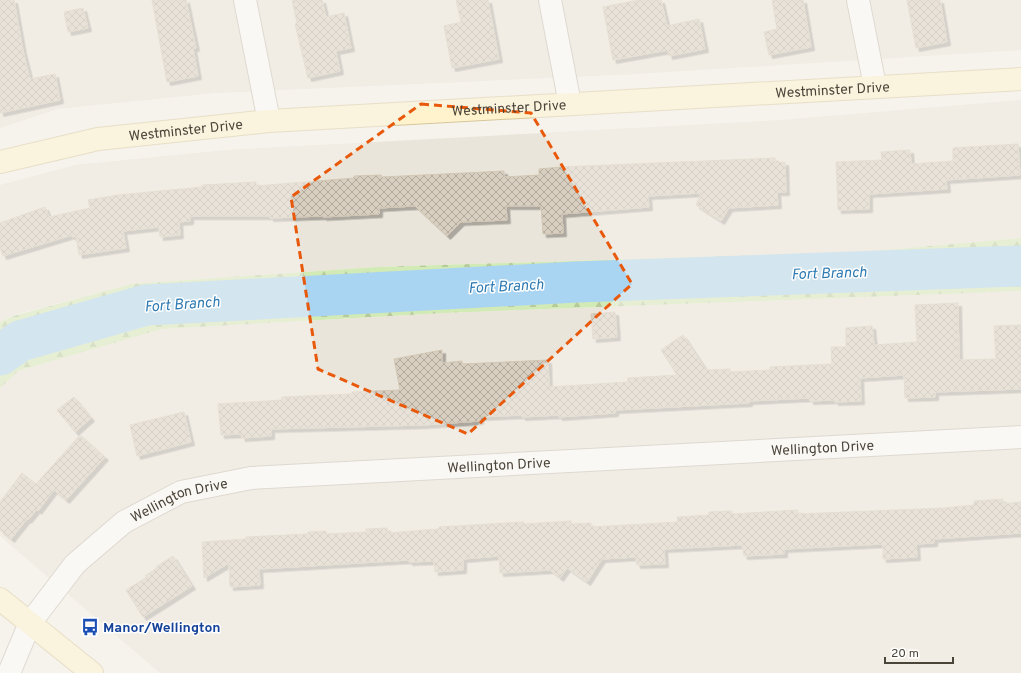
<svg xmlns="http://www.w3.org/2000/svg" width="1021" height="673" viewBox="0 0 1021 673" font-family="Overpass,sans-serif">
	<defs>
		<pattern id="forest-firs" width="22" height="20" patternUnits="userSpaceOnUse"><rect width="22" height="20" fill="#d2eab5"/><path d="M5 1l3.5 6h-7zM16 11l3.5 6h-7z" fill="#b6ca9c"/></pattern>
		<pattern id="building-cross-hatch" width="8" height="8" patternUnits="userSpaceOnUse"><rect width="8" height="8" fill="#d8cfc1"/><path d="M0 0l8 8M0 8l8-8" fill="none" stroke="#b1aa9e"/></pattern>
		<filter id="shadow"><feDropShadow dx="3.5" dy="3.5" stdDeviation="0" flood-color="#0004"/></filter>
	</defs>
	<rect width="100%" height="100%" fill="#f6f3ec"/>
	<g fill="#eae5da">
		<polygon points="0,0 1021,0 1021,50 636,74 215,93 57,109 0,128"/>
		<polygon points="1021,100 1021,238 863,252 376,267 131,284 13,315 0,322 0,185 75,165 226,150 781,120"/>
		<polygon points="1021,291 1021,673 160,673 0,536 0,388 18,371 162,329 444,313"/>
	</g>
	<polygon fill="url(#forest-firs)" points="1021,238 1021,291 444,313 162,329 18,371 0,388 0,322 13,316 131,284 376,267 863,252"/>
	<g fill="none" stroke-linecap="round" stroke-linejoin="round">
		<polyline stroke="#a9d4f2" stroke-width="41" points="0,355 20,341 146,305 577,282 1021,266"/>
	</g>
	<g fill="url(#building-cross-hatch)" stroke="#d3c7b4" filter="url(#shadow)">
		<polygon points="0,0 14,0 23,51 30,79 55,74 60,100 0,113"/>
		<polygon points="152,0 186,0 196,48 193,48 198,76 167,82"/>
		<polygon points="292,0 322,0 326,17 344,13 351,48 336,51 340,71 308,78 295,24 297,23"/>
		<polygon points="456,0 488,0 499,59 452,68 444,26 461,22"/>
		<polygon points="639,0 661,0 667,26 699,19 705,49 669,56 668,50 613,60 603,7"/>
		<polygon points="772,0 803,0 811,47 769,55 764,32 777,29"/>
		<polygon points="907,0 940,0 947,42 916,48"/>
		<polygon points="83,8 88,28 68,32 64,12"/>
		<polygon points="1018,144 1020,175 946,180 947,189 869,194 869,209 838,210 836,162 882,160 881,152 910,150 911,164 953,161 953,148"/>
		<polygon points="775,158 775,163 785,162 786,192 777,192 778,205 729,208 721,221 696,205 701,193 648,196 649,207 562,214 563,233 543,234 541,206 506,206 507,220 461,222 447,236 415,206 379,208 379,214 323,217 323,216 270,218 270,216 190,216 190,221 179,222 180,235 160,237 159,227 123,231 126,248 79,255 76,236 72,237 72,235 3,256 0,247 0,223 45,207 49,217 90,208 88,200 118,195 202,187 202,185 256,182 256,186 354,178 354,176 381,175 382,177 504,171 504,177 539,175 539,169 561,167"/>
		<polygon points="958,303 959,360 996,359 994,326 1021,325 1021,389 935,392 935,397 905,398 904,375 860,378 861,401 835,402 835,400 810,401 810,398 749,401 749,403 615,410 615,413 559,417 559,415 522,417 522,415 480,417 480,421 423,425 271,429 271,436 242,438 241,434 221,435 218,404 282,400 282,397 352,394 352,392 400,390 394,359 442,350 442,363 462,361 462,364 548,360 549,387 628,382 628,378 677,375 661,350 683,335 706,370 730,369 730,372 770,370 770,367 832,364 831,347 846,347 846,328 872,326 874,345 917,342 915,305"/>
		<polygon points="615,312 617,337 593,339 591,314"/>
		<polygon points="74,397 91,418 75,432 57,410"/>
		<polygon points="184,412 191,442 137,456 130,425"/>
		<polygon points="80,435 105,457 66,500 54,490 38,511 37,509 28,520 27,519 11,539 0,530 0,502 22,473 36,484"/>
		<polygon points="1003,499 1003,504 1021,502 1021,533 934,539 934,543 916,544 917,557 883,559 883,544 784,549 784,554 744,556 742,545 664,549 665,564 637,565 636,557 602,559 587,582 567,568 560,578 550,570 500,573 499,556 463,559 463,570 435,572 434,561 409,562 409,560 259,569 260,585 230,587 229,563 204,578 202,542 246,539 246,537 308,534 308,532 326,531 326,534 366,532 366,529 387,528 388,533 439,529 439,527 523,522 524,524 571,521 571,524 591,523 591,527 678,522 677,517 709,515 709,512 732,511 732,514 798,510 798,514 944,508 974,505 974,501"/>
		<polygon points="173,556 192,586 143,617 126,590 147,577 145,576 157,568 156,567"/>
	</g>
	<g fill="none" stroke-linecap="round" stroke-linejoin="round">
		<g stroke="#c2bbae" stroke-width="24">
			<g id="street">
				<polyline points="245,0 269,121"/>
				<polyline points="550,0 570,104"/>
				<polyline points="858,0 875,86"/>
				<path id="s1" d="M9 673 30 623 75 564 124 522 181 492 251 478 1021 437"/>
			</g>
		</g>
		<g stroke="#d6c79b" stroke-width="24">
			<g id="secondary">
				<path id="s2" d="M0 162 98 139 269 121 1021 79"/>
				<polyline points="0,599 92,673"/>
			</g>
		</g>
		<use href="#street" stroke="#fff" stroke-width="22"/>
		<use href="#secondary" stroke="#fff3cd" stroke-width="22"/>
	</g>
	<path d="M0 0H1021V673H0ZM421 104 531 113 632 284 468 434 318 369 291 197Z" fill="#f6f3ec" fill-opacity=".55" fill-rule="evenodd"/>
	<path fill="none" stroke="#e8590c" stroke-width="3" stroke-dasharray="8 5" stroke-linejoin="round" d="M421 104 531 113 632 284 468 434 318 369 291 197Z"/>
	<defs>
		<g id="bus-bare" transform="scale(1.38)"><path d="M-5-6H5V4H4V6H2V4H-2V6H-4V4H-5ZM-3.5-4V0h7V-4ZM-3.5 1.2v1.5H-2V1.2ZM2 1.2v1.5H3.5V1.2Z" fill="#1a4fb4" stroke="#fff" stroke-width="2.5" paint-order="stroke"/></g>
	</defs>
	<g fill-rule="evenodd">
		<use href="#bus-bare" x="90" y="627"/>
	</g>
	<g text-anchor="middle" stroke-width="3" stroke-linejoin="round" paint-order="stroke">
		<g font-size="14" fill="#4b4439" stroke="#fff">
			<text dy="5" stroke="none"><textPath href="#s2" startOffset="837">Westminster Drive</textPath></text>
			<text dy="5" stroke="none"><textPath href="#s2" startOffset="513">Westminster Drive</textPath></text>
			<text dy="5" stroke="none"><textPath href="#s2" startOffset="189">Westminster Drive</textPath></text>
			<text dy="5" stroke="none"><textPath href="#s1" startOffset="901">Wellington Drive</textPath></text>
			<text dy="5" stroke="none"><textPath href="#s1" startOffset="577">Wellington Drive</textPath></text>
			<text dy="5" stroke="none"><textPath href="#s1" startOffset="253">Wellington Drive</textPath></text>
		</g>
		<g font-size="14" font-weight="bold" fill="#164399" stroke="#fff" text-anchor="start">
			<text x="103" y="632">Manor/Wellington</text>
		</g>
		<g font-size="15" font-style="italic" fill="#2e7ab2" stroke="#fff">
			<text transform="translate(829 273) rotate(-2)" y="5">Fort Branch</text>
			<text transform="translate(506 286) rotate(-3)" y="5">Fort Branch</text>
			<text transform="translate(182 304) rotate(-4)" y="5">Fort Branch</text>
		</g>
	</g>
	<path d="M885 657v6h68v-6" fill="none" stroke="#4b4439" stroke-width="2"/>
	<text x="891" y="657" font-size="12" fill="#4b4439" stroke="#ffffff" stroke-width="3" paint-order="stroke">20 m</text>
</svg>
